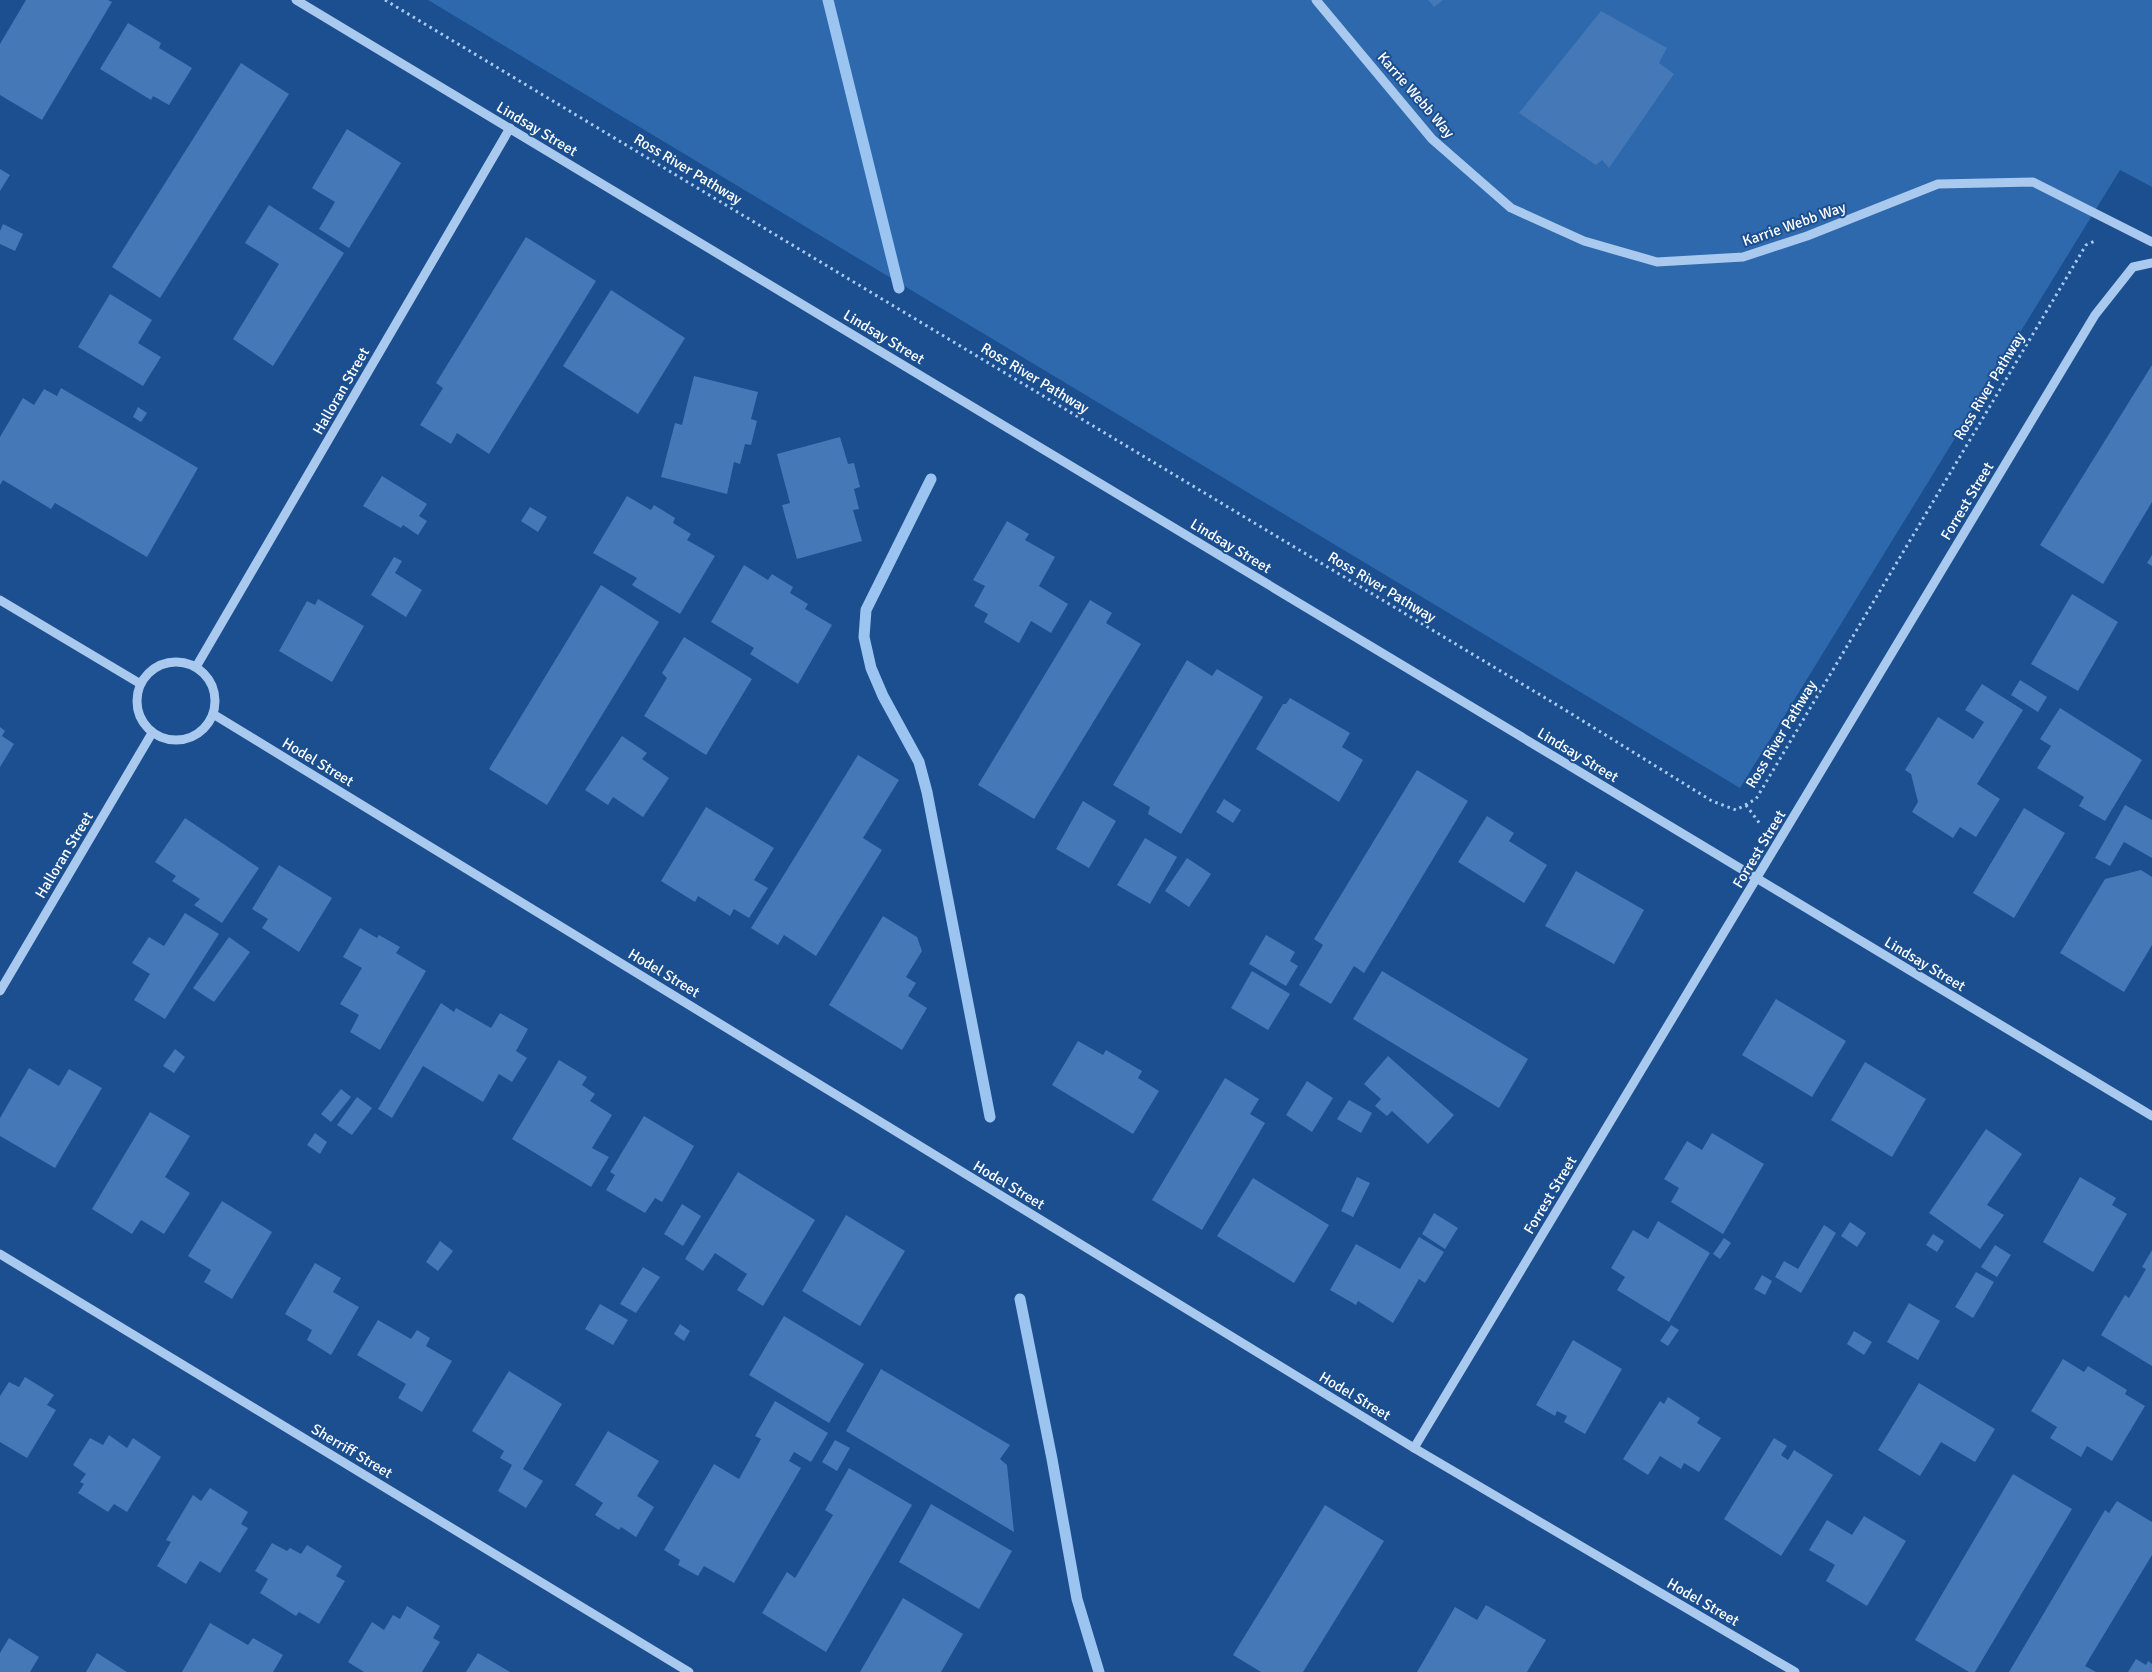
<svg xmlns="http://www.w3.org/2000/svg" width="2152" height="1672" viewBox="0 0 2152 1672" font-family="Signika,sans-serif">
	<rect width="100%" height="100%" fill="#1b4f8f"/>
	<polygon fill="#2e69ad" points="428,0 2152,0 2152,187 2120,170 1740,788"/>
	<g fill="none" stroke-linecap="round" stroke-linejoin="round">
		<g stroke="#9cc4f0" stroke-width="11">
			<polyline points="828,0 899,288"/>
			<polyline points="931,479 866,610 864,637 871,668 883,696 919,762 927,792 990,1117"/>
			<polyline points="1020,1299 1052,1459 1077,1599 1099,1672"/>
		</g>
	</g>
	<g fill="#4478b7">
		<polygon points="26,0 108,0 112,2 42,120 0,95 0,44"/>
		<polygon points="1428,0 1443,0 1434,7"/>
		<polygon points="1601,11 1667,48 1659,63 1674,74 1609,168 1602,160 1596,165 1519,113"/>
		<polygon points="128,23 161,43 159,48 192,68 169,105 153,96 151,100 100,69"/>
		<polygon points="241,63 289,94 160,298 112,267"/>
		<polygon points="347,129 401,163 349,248 319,229 335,202 312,188"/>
		<polygon points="0,169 10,175 0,191"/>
		<polygon points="269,205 344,253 273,366 233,339 279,264 245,243"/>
		<polygon points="3,224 23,234 15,251 0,244 0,231"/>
		<polygon points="526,237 596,281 489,454 457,433 451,444 420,425 443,388 436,383"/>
		<polygon points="611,290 685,338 638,414 563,366"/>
		<polygon points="110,294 152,320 138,343 161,357 143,386 78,347"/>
		<polygon points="2152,365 2152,502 2103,584 2040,545"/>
		<polygon points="694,376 758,392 751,419 757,421 751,445 745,444 740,464 734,462 727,494 661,477 675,423 682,425"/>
		<polygon points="61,388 198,468 147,557 55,503 51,509 3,480 0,485 0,437 23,398 34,405 44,389 57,396"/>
		<polygon points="138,407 147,413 141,422 133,417"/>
		<polygon points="840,437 848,464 854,463 860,487 854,489 859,509 853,510 862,541 797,559 782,505 790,503 777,454"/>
		<polygon points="382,476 427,504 419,516 427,521 418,535 403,525 401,528 363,506"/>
		<polygon points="627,496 651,510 654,505 675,518 673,523 691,534 687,540 715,556 680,614 632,585 637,578 593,553"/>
		<polygon points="530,507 547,517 538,532 521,521"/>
		<polygon points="1007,521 1029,534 1025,540 1055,557 1039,586 1068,604 1051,633 1031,621 1019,643 984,622 988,614 974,606 985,586 973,580"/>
		<polygon points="2152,555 2152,566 2147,563"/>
		<polygon points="394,557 402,561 395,573 422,590 406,617 371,595"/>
		<polygon points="744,565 768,580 772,574 793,587 790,593 808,604 805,609 832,625 798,684 750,654 754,648 711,622"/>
		<polygon points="601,585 659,622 547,805 489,769"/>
		<polygon points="2072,594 2118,622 2078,691 2031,664"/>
		<polygon points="318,599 364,626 332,682 279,651 307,601 315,605"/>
		<polygon points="1090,600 1112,613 1106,623 1141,644 1034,819 978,785"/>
		<polygon points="684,637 752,679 706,755 644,716 667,678 662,673"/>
		<polygon points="1187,660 1212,676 1217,669 1263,697 1181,834 1148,814 1150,807 1113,785"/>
		<polygon points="2020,680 2047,697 2038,712 2011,695"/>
		<polygon points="1982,684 2023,710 1977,784 2000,799 1976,837 1960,827 1953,838 1912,812 1918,802 1911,774 1905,770 1938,717 1973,739 1984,722 1965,710"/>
		<polygon points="1290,698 1350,733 1342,747 1363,760 1339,802 1256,749 1283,704 1286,704"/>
		<polygon points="2060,708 2142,760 2105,821 2079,806 2084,797 2037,768 2051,746 2040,739"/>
		<polygon points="0,727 5,731 2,736 14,744 0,767"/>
		<polygon points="622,736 647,753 642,759 669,778 643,817 613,797 608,805 585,790"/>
		<polygon points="858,755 899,780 863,838 882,850 816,956 784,935 778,945 751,928"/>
		<polygon points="1417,770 1468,801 1364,973 1354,966 1331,1004 1299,985 1323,945 1314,939"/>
		<polygon points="1224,799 1241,810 1233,823 1216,812"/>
		<polygon points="1083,801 1116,821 1089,868 1056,849"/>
		<polygon points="2125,805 2152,820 2152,858 2124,842 2110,866 2095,858"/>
		<polygon points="706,807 774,848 754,880 768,888 749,918 734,909 730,916 698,896 695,902 661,881"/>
		<polygon points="2024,808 2065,833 2014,918 1973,893"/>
		<polygon points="1487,816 1514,833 1509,841 1547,865 1524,903 1458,862"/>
		<polygon points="185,818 259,868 222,923 194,905 200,899 172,881 176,876 155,862"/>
		<polygon points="1145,838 1177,857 1150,904 1117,885"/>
		<polygon points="1187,858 1211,874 1189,907 1165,891"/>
		<polygon points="279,865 332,898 299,952 262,928 268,919 252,909"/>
		<polygon points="2141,870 2152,877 2152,945 2124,992 2060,953 2105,879"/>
		<polygon points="1576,871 1644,910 1614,964 1545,926"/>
		<polygon points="185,913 219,934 165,1019 134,1000 150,974 132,963 149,937 164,946"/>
		<polygon points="883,916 917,937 922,951 906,977 916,983 908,996 927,1008 902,1050 829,1005"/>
		<polygon points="360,928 377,938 379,935 400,947 396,953 426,971 380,1050 350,1032 359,1015 340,1004 362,968 343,957"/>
		<polygon points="1266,935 1295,952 1290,961 1298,966 1286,986 1249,964"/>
		<polygon points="229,937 250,952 214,1002 193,988"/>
		<polygon points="1252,971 1290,994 1268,1030 1231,1008"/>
		<polygon points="1382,971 1528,1059 1499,1108 1353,1019"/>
		<polygon points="1776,999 1846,1041 1812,1097 1742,1055"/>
		<polygon points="441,1003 454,1012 456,1008 491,1028 500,1013 528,1029 516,1051 527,1058 512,1082 499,1074 483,1102 423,1066 392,1118 378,1109"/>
		<polygon points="1078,1041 1103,1055 1106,1050 1142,1071 1138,1078 1159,1091 1133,1134 1052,1085"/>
		<polygon points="175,1049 185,1057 174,1073 163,1066"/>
		<polygon points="1388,1056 1454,1115 1428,1144 1392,1111 1387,1116 1375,1106 1381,1099 1364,1084"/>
		<polygon points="559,1060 587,1077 582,1085 595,1094 590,1101 612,1115 592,1148 609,1157 591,1187 512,1139"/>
		<polygon points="1865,1062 1926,1099 1892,1157 1831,1120"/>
		<polygon points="29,1068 59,1086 69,1069 102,1088 55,1168 0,1136 0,1118"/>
		<polygon points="1225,1078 1259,1099 1250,1114 1265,1123 1202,1230 1152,1200"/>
		<polygon points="1307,1081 1333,1098 1312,1132 1286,1115"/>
		<polygon points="341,1089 351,1097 331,1122 321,1114"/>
		<polygon points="357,1097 372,1108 352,1135 337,1125"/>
		<polygon points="1349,1100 1372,1113 1361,1133 1337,1119"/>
		<polygon points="150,1112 190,1136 165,1177 190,1193 164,1234 141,1220 132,1234 92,1209"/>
		<polygon points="644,1116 694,1146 662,1202 655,1198 645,1213 606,1190 615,1175 610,1172"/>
		<polygon points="1986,1129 2022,1154 1987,1205 2004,1215 1980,1249 1929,1213"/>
		<polygon points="315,1133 327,1142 320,1154 307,1145"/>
		<polygon points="1712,1133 1764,1164 1723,1234 1671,1202 1679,1188 1664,1179 1687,1141 1702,1150"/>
		<polygon points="738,1172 815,1220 763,1306 737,1290 747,1274 715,1253 703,1271 685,1259"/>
		<polygon points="1357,1177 1370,1183 1353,1217 1341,1211"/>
		<polygon points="2080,1177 2116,1198 2112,1205 2127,1214 2093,1272 2043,1242"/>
		<polygon points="1253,1178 1329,1225 1294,1283 1217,1236"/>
		<polygon points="222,1201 272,1232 232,1299 204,1282 211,1270 188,1256"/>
		<polygon points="682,1204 701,1216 683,1246 664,1234"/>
		<polygon points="1434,1213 1458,1228 1445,1249 1422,1234"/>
		<polygon points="846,1215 905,1251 860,1326 802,1291"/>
		<polygon points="1658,1221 1710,1253 1669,1322 1617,1290 1625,1277 1611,1268 1633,1230 1648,1239"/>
		<polygon points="1850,1222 1866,1233 1857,1247 1841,1236"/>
		<polygon points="1824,1225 1836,1233 1801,1293 1775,1277 1784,1261 1798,1269"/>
		<polygon points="1933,1234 1944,1241 1937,1252 1926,1245"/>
		<polygon points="1419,1237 1444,1252 1425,1283 1419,1279 1393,1323 1358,1301 1356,1305 1330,1290 1356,1244 1400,1269"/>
		<polygon points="1724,1238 1731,1243 1720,1259 1713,1254"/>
		<polygon points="440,1241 453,1251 438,1271 426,1262"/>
		<polygon points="1995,1245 2011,1255 1997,1277 1981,1267"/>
		<polygon points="2152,1250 2152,1366 2101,1335 2125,1295 2129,1298 2146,1269 2142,1267"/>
		<polygon points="315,1263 341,1278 333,1292 359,1307 331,1355 307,1340 312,1330 285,1314"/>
		<polygon points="643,1267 660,1277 636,1313 620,1304"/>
		<polygon points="1976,1272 1994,1282 1973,1318 1955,1307"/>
		<polygon points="1762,1275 1772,1281 1765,1295 1754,1289"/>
		<polygon points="1909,1303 1940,1321 1918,1360 1887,1342"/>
		<polygon points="600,1304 628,1320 613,1345 585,1329"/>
		<polygon points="784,1316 864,1364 829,1423 749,1375"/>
		<polygon points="378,1320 411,1339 417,1330 430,1338 426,1346 452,1361 422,1412 398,1398 406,1384 357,1355"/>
		<polygon points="680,1324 690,1331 684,1341 674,1334"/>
		<polygon points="1671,1325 1679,1330 1668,1346 1660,1341"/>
		<polygon points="1854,1331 1872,1342 1864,1355 1847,1344"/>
		<polygon points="1573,1340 1622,1369 1585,1434 1564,1422 1567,1416 1557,1411 1555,1416 1536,1405"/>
		<polygon points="2063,1359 2084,1372 2088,1366 2127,1390 2125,1394 2145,1406 2112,1461 2087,1446 2081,1457 2050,1438 2057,1427 2031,1411"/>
		<polygon points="881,1369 1010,1445 1000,1459 1007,1465 1014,1532 846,1431"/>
		<polygon points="509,1371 562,1404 523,1469 543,1481 526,1508 498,1491 512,1465 500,1458 504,1451 472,1431"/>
		<polygon points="25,1377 54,1395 47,1405 56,1410 27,1458 0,1442 0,1396 9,1382 19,1387"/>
		<polygon points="1919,1383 1995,1429 1975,1462 1941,1442 1920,1476 1878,1450"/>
		<polygon points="1668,1397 1700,1418 1697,1423 1721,1438 1699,1472 1684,1463 1681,1469 1660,1456 1648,1475 1623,1459 1660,1401 1664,1404"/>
		<polygon points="775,1401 828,1433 811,1462 794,1452 789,1461 801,1468 734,1583 704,1566 698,1576 678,1565 680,1560 664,1550 714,1464 739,1479 761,1439 755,1436"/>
		<polygon points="608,1431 659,1461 637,1496 654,1507 636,1537 621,1527 619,1530 595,1515 603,1503 575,1485"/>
		<polygon points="109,1435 127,1448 133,1438 161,1457 127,1512 114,1504 108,1512 78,1493 84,1484 80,1482 86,1474 73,1465 90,1438 103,1445"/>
		<polygon points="1774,1438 1787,1446 1781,1455 1788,1460 1794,1450 1833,1475 1781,1556 1724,1519"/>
		<polygon points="835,1440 850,1448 837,1471 822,1462"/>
		<polygon points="849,1468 912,1505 826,1652 762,1613 787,1572 795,1578 833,1515 825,1510"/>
		<polygon points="2013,1474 2072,1509 1975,1672 1969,1672 1915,1640"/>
		<polygon points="210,1488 248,1512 241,1524 248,1528 220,1573 200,1561 186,1584 157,1566 171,1542 166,1540 193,1495 201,1501"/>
		<polygon points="2117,1501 2152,1522 2152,1555 2085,1666 2096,1672 2009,1672 2105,1510 2109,1513"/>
		<polygon points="931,1504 1012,1551 979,1609 899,1562"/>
		<polygon points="1325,1505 1384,1541 1303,1672 1261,1672 1233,1655"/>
		<polygon points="1864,1516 1906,1541 1867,1606 1826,1581 1835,1565 1809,1550 1827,1520 1852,1535"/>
		<polygon points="272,1543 287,1551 290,1548 301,1554 307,1545 342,1566 336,1576 345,1581 319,1624 299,1612 296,1616 260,1593 268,1579 255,1571"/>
		<polygon points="903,1598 963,1634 941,1672 860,1672"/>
		<polygon points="1486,1605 1546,1640 1527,1672 1417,1672 1455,1607 1477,1620"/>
		<polygon points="407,1606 440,1626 433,1638 440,1642 422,1672 364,1672 348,1662 372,1622 384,1630 393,1615 400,1619"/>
		<polygon points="210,1623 248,1645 253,1638 283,1655 273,1672 182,1672"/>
		<polygon points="9,1638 39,1657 30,1672 0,1672 0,1653"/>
		<polygon points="97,1653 127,1672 86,1672"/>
		<polygon points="478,1653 510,1672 466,1672"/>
		<polygon points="2136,1659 2146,1665 2148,1661 2152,1664 2152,1672 2128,1672"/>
	</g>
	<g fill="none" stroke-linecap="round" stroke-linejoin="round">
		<g stroke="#a9c9ee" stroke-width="3" stroke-dasharray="2.5 4" stroke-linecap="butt">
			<polyline points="385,0 1562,708 1712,801 1736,810 1756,799 2086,245 2095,241"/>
			<polyline points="1746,805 1760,824"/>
		</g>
		<g stroke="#a9c9ee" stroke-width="9">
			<polyline points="296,0 2152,1116"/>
			<polyline points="1316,0 1432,139 1511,208 1584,241 1657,262 1743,257 1807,236 1938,184 2033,182 2152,242"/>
			<polyline points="0,600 139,683"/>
			<circle cx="176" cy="701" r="39"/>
			<polyline points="196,667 510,128"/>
			<polyline points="213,714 1414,1448 1795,1672"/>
			<polyline points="0,991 152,733"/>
			<polyline points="0,1254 689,1672"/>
			<polyline points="1414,1448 2095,315 2133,267 2152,263"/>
		</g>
	</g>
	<g text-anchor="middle" stroke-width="4" stroke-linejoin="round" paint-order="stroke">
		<g font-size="15" fill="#fff" stroke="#1b4f8f">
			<text transform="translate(1416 95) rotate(49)" y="5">Karrie Webb Way</text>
			<text transform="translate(537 129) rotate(31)" y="5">Lindsay Street</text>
			<text transform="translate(688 169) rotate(31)" y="5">Ross River Pathway</text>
			<text transform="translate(1794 224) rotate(-19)" y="5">Karrie Webb Way</text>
			<text transform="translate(884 337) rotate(31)" y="5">Lindsay Street</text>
			<text transform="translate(1035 378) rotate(31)" y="5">Ross River Pathway</text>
			<text transform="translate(1989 386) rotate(-59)" y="5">Ross River Pathway</text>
			<text transform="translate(341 391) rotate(-60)" y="5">Halloran Street</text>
			<text transform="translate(1967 501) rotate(-59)" y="5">Forrest Street</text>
			<text transform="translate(1231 546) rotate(31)" y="5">Lindsay Street</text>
			<text transform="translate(1382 587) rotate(31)" y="5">Ross River Pathway</text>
			<text transform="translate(1781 734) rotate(-59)" y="5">Ross River Pathway</text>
			<text transform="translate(1578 755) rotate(31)" y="5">Lindsay Street</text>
			<text transform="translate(318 762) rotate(31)" y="5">Hodel Street</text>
			<text transform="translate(1759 849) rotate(-59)" y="5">Forrest Street</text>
			<text transform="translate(64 855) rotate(-59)" y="5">Halloran Street</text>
			<text transform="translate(1925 964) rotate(31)" y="5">Lindsay Street</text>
			<text transform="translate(664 973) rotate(31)" y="5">Hodel Street</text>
			<text transform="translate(1009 1185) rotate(31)" y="5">Hodel Street</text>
			<text transform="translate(1550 1195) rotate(-59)" y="5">Forrest Street</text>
			<text transform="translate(1355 1396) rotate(31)" y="5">Hodel Street</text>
			<text transform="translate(352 1451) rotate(31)" y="5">Sherriff Street</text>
			<text transform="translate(1703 1602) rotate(30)" y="5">Hodel Street</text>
		</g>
	</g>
</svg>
